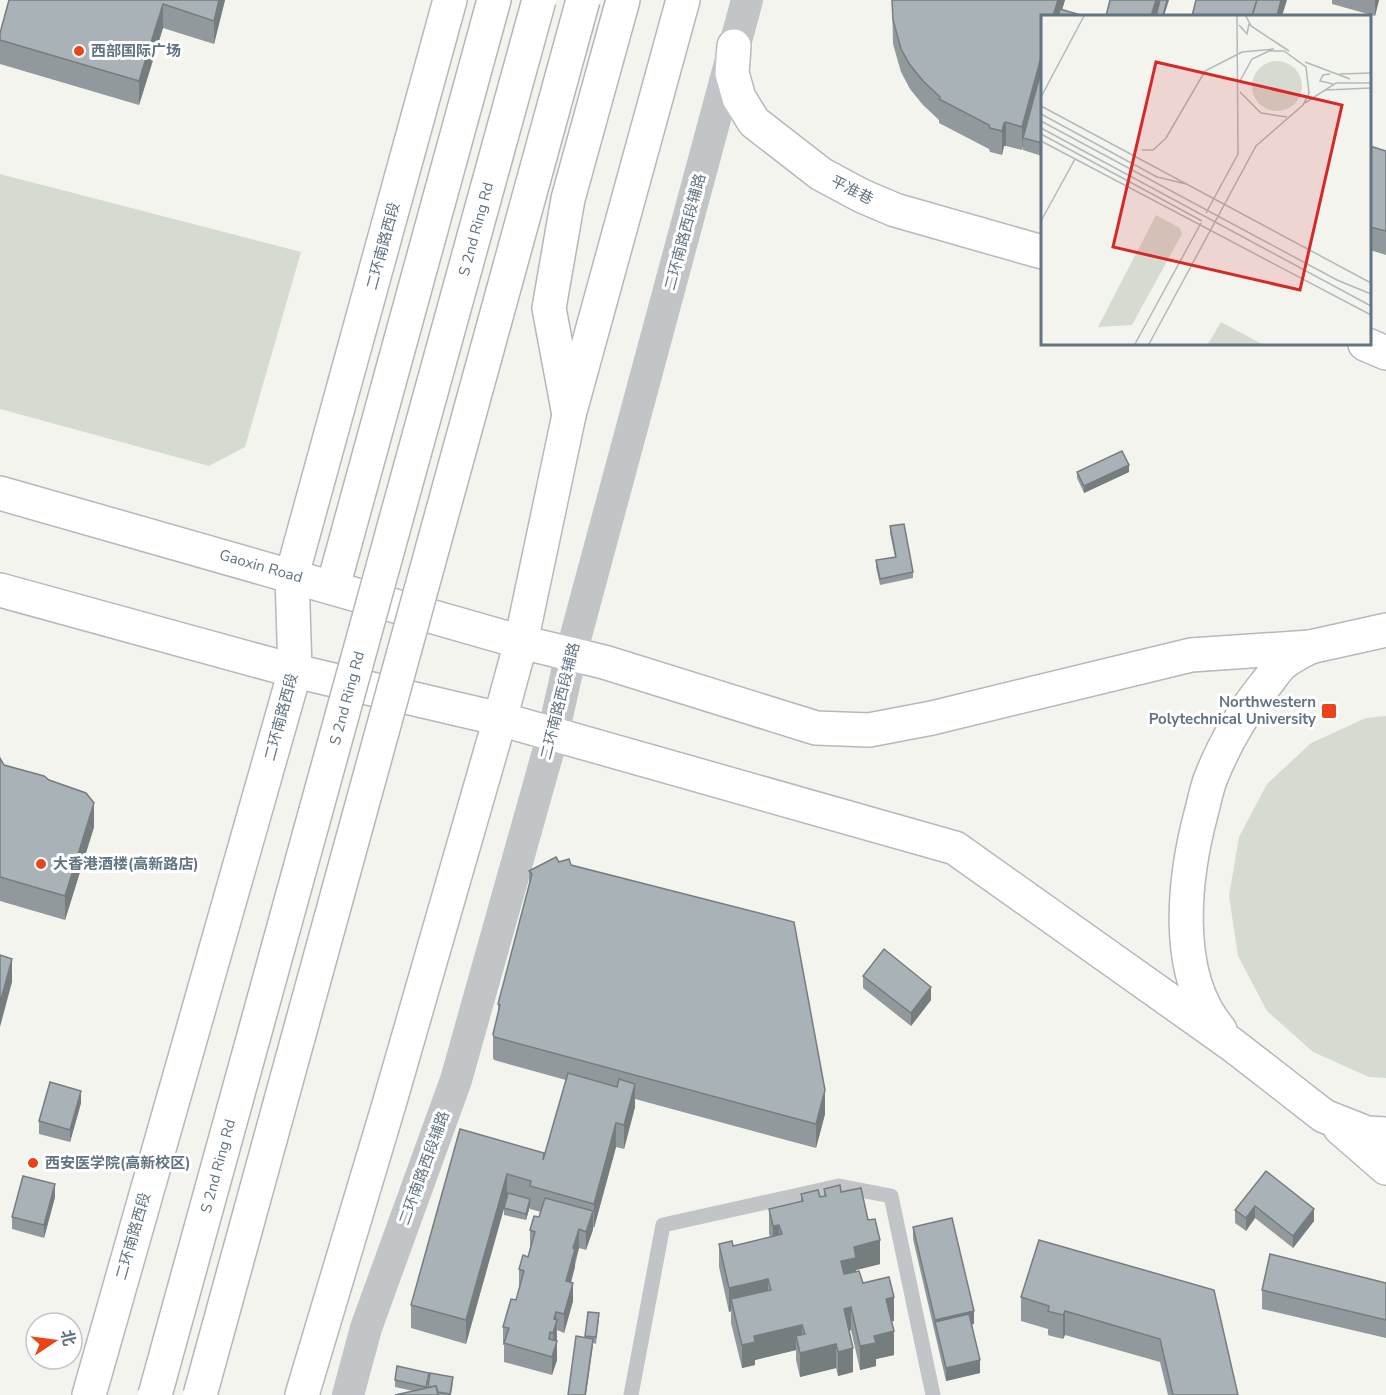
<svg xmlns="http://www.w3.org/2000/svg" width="1386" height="1395" viewBox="0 0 1386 1395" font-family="'Nunito Sans','Noto Sans SC',sans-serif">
	<rect width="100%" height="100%" fill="#f4f4ef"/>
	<g fill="#d5dbd0">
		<polygon points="0,174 301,252 245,447 209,466 0,409"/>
		<polygon points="1386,716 1386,1078 1369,1077 1313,1052 1267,1011 1238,956 1229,896 1239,837 1267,784 1311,743 1366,718"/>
	</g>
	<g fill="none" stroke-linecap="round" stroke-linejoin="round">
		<g stroke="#b3b9bd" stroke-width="36">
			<g id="secondary">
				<polyline points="734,46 732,73 739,98 754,122 821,174 862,196 895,210 1042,252"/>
				<polyline points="1365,344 1386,353"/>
				<polyline points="0,493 521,642 604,662 816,728 869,730 932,718 1191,655 1310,647 1386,630"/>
				<polyline points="0,590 295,671 500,719 955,848 1234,1046 1324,1116 1367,1133 1386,1134"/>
				<path d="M1220 1030C1172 974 1184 876 1202 810 1205 799 1207 786 1212 775 1225 743 1243 712 1265 685 1271 678 1276 669 1282 664 1290 657 1301 652 1310 647"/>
				<polyline points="1340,1128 1386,1168"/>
				<polyline points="89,1395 295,671 292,575 450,0"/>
				<polyline points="302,1395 390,1101 500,719 521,642 569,415 683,0"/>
			</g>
		</g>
		<g stroke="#b3b7ba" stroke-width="36">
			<g id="highway">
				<polyline points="569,415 549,308 568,199 623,0"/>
				<polyline points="333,587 494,0"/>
			</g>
		</g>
		<polyline stroke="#c1c5c8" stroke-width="15" points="631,1395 663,1225 839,1186 891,1196 933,1395"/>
		<polyline stroke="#c1c5c8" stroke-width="32" points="348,1395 366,1328 456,1080 553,734 571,654 747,0"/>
		<use href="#secondary" stroke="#fff" stroke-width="33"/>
		<use href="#highway" stroke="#fff" stroke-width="33"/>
		<g stroke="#b3b7ba" stroke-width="36" stroke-linecap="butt">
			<g id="highway-bridge">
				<polyline points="155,1395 539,0"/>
				<polyline points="200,1395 583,0"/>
			</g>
		</g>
		<use href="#highway-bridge" stroke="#fff" stroke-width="33"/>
	</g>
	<g fill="#91999d">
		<polygon points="9,0 225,0 214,44 163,28 139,105 0,64 0,33"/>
		<polygon points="892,0 1065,0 1062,10 1042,16 1042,156 1023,150 1023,147 1022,150 1006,146 1004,146 1002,155 990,152 989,149 939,123 939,120 923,105 910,89 901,72 893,44"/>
		<polygon points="1332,0 1379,0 1375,16 1332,4"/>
		<polygon points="1370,146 1386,151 1386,255 1370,250"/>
		<polygon points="1077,472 1129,472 1084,493 1077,478"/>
		<polygon points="890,526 913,572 913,578 880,585 876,567 876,560 895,557 890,533"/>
		<polygon points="0,758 4,765 94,827 65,920 0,901"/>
		<polygon points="559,862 571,865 825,1114 816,1148 635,1099 635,1107 624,1149 616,1147 594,1228 593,1227 586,1250 579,1248 571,1283 573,1301 564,1333 557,1330 557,1360 552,1375 504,1362 504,1345 503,1345 503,1327 516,1300 520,1288 519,1287 519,1269 528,1257 530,1249 530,1230 539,1217 541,1212 530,1209 530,1206 526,1220 504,1215 504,1208 506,1199 466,1344 411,1328 411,1305 460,1129 544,1159 566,1080 494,1060 493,1058 493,1034 498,1014 498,1004 529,886 529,871"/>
		<polygon points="863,976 931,1000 911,1026 863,988"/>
		<polygon points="81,1103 70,1142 39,1134 39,1121"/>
		<polygon points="1266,1171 1314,1221 1293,1248 1255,1218 1246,1231 1235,1223 1235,1210"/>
		<polygon points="824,1189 841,1192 868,1220 880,1264 856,1270 856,1271 863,1283 894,1321 892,1321 894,1355 876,1359 876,1366 860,1370 851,1330 849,1331 853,1372 838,1376 836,1368 800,1377 796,1360 796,1350 755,1360 755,1365 742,1368 731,1323 731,1311 729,1312 719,1267 719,1244 733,1246 770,1237 769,1233 769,1209 801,1202 801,1194 820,1197 824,1196"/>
		<polygon points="55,1197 44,1238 12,1229 12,1217"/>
		<polygon points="913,1227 974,1324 972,1324 980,1373 946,1381 913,1239"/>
		<polygon points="1039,1240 1238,1395 1168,1395 1160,1362 1065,1335 1063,1339 1051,1336 1048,1335 1048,1329 1021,1321 1021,1297"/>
		<polygon points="1386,1283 1386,1338 1262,1309 1262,1290"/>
		<polygon points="588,1312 599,1319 596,1344 593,1343 585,1337"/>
		<polygon points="395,1380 429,1380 427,1388 453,1383 451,1395 395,1395 413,1391 395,1387"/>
	</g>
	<g fill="#767d7f">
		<polygon points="219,0 225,0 214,44 214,21"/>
		<polygon points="1058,0 1065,0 1060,16 1053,16"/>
		<polygon points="1156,0 1161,0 1156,16 1151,16"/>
		<polygon points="1167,0 1169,0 1164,16 1163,16"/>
		<polygon points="1281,0 1287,0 1282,16 1277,16"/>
		<polygon points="1375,0 1379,0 1375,16"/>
		<polygon points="163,4 163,28 139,105 139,81"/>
		<polygon points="1042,54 1042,78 1023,138 1022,150 1022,127"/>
		<polygon points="1006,122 1006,146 1004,146 1002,155 1002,131 1004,123"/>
		<polygon points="1129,465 1129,472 1084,493 1084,486"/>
		<polygon points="94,803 94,827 65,920 65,896"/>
		<polygon points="12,959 12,982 0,1027 0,1003"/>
		<polygon points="931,987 931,1000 911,1026 911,1013"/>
		<polygon points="635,1084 635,1107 624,1149 624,1125"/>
		<polygon points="825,1090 825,1114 816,1148 816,1124"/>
		<polygon points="81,1091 81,1103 70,1142 70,1130"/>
		<polygon points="616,1123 616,1147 594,1228 594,1204"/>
		<polygon points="507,1174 507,1198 466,1344 466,1320"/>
		<polygon points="55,1184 55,1197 44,1238 44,1225"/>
		<polygon points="530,1200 530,1206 526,1220 526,1214"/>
		<polygon points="1255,1206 1255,1218 1246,1231 1246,1218"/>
		<polygon points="1314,1209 1314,1221 1293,1248 1293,1236"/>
		<polygon points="593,1211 593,1230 586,1250 586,1232"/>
		<polygon points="779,1225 779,1248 773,1250 773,1226"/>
		<polygon points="579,1229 579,1248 575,1261 575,1267 566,1299 566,1281 573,1248"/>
		<polygon points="880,1240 880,1264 856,1270 856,1281 841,1285 841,1261 854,1247"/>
		<polygon points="768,1279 768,1303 731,1299 731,1311 729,1312 729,1288"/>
		<polygon points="573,1283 573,1301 564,1333 564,1314"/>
		<polygon points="894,1297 894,1321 886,1323 886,1299"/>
		<polygon points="851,1307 851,1330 844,1332 844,1309"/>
		<polygon points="974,1311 974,1324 938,1332 935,1322 935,1333 935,1320"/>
		<polygon points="1065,1311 1065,1335 1063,1339 1063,1315"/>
		<polygon points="556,1312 557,1338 553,1351 554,1319"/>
		<polygon points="802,1325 802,1349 796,1336 796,1350 755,1360 755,1365 742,1368 742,1345 754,1336"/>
		<polygon points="894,1331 894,1355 876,1359 876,1366 860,1370 860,1346 874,1336"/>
		<polygon points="593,1339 593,1345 586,1395 585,1395"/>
		<polygon points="557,1341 557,1360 552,1375 552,1357"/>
		<polygon points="836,1344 836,1368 800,1377 800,1353"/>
		<polygon points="853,1348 853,1372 838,1376 838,1352"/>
		<polygon points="980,1360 980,1373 946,1381 946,1368"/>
	</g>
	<g fill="#a9b2b6" stroke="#767d7f" stroke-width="1.5">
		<polygon points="9,0 219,0 214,21 163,4 139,81 0,40 0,33"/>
		<polygon points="892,0 1058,0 1053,16 1042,16 1042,54 1022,127 1006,122 1004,123 1002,131 990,128 989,125 939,99 940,97 923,81 910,65 901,49 893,20"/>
		<polygon points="1110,0 1156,0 1151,16 1106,16"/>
		<polygon points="1160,0 1167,0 1163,16 1156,16"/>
		<polygon points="1196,0 1257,0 1252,16 1192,16"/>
		<polygon points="1257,0 1281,0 1277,16 1252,16"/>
		<polygon points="1060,9 1081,15 1080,16 1058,16"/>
		<polygon points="1042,68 1042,143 1023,138"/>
		<polygon points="1370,146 1386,151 1386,231 1370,227"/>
		<polygon points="1122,451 1129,465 1084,486 1077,472"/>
		<polygon points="904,524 913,572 880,579 876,560 896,557 890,526"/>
		<polygon points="0,758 4,765 44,776 49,780 86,793 94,803 65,896 0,877"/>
		<polygon points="556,857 559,862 569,859 571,865 794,922 825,1090 816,1124 494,1037 493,1034 500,1005 498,1004 532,874 529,871"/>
		<polygon points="884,949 931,987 911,1013 863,976"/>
		<polygon points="0,955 12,959 0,1003"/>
		<polygon points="568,1073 617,1087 619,1079 635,1084 624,1125 616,1123 594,1204 530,1186 531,1181 507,1174 466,1320 411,1305 460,1129 544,1153 543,1160"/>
		<polygon points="50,1082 81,1091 70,1130 39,1121"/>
		<polygon points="1266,1171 1314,1209 1293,1236 1255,1206 1246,1218 1235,1210"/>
		<polygon points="23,1176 55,1184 44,1225 12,1217"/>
		<polygon points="840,1185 841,1192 861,1188 868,1220 875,1219 880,1240 854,1247 856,1258 841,1261 844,1274 859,1271 863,1283 889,1277 894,1297 886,1299 894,1331 874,1336 876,1343 860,1346 851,1307 844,1309 853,1348 838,1352 836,1344 800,1353 796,1336 805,1334 802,1325 754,1336 755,1342 742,1345 731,1299 771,1290 768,1279 729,1288 719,1244 732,1241 733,1246 782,1234 779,1225 773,1226 769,1209 803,1201 801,1194 818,1190 820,1197 826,1196 824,1189"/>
		<polygon points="508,1193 530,1199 526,1214 504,1208"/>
		<polygon points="545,1198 593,1211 586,1232 579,1229 573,1248 575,1249 566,1281 573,1283 564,1314 556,1312 554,1319 557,1320 553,1333 550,1332 549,1339 557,1341 552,1357 504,1343 509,1328 503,1327 511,1299 516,1300 524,1271 519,1269 523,1255 528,1257 535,1232 530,1230 534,1216 539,1217"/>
		<polygon points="952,1218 974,1311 935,1320 913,1227"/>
		<polygon points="1039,1240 1214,1290 1238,1395 1173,1395 1160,1339 1065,1311 1063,1315 1051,1312 1048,1311 1049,1306 1021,1297"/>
		<polygon points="1270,1254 1386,1283 1386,1320 1262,1290"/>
		<polygon points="588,1312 599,1313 596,1337 585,1336"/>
		<polygon points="969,1314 980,1360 946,1368 935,1322"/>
		<polygon points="576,1336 593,1339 585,1395 568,1395"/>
		<polygon points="397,1366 429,1373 426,1387 395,1380"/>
		<polygon points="430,1373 453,1377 450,1394 438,1392 436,1386 428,1387"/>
		<polygon points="436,1386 438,1395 395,1395"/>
	</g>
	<g fill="#eb4418" stroke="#fff" stroke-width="2">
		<circle cx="79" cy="51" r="6"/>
		<rect x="1321" y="703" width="16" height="16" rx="3"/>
		<circle cx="41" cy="864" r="6"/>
		<circle cx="33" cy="1163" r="6"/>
	</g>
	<g text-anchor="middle" stroke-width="6" stroke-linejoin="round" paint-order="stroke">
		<g font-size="15" font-weight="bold" fill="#617482" stroke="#fff" text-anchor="start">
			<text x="91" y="56">西部国际广场</text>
			<text x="1316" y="707" text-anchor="end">Northwestern<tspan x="1316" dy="17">Polytechnical University</tspan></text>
			<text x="53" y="869">大香港酒楼(高新路店)</text>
			<text x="45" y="1168">西安医学院(高新校区)</text>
		</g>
		<g font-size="15" fill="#617482" stroke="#fff">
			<text transform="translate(852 190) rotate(27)" y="5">平准巷</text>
			<text transform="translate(476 229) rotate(-75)" y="5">S 2nd Ring Rd</text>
			<text transform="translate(685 232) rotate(-75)" y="5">二环南路西段辅路</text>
			<text transform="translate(383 246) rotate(-75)" y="5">二环南路西段</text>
			<text transform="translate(261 566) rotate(16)" y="5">Gaoxin Road</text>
			<text transform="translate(347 698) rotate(-75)" y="5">S 2nd Ring Rd</text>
			<text transform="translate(560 701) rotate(-76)" y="5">二环南路西段辅路</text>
			<text transform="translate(281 717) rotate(-75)" y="5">二环南路西段</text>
			<text transform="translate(218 1166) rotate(-75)" y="5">S 2nd Ring Rd</text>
			<text transform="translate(424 1168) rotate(-70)" y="5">二环南路西段辅路</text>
			<text transform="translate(133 1236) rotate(-74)" y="5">二环南路西段</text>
		</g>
	</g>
	<g transform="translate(1041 15)">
		<rect width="330" height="330" fill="#f4f4ef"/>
		<path d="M211 71a25 25 0 1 1 50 0a25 25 0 1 1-50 0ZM115 200 139 213 141 219 91 310 57 312ZM180 307 221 329H167Z" fill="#d5dbd0"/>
		<path fill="none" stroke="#b0b9bc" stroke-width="1.5" d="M205 1 210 11 248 36M198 10 206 19 208 9M264 47 309 64M289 59 282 60 279 66 292 69M299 59 330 58M285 75 330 73M199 77 220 98 246 102M0 82 43 1M264 88 295 68H330M0 91 330 268M0 99 116 162 145 169M0 106 296 265 330 279M0 113 330 291M0 119 161 206M0 126 330 300M101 135H112L125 123 164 56 201 37 233 34M165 198 197 139 196 1M0 206 34 144M94 329 160 208M108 329 215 131 262 90 268 78 265 52 243 36H228L211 44 199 66"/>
		<path fill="#d62828" fill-opacity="0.15" stroke="#d62828" stroke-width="3" d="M115 47 301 90 259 275 72 232Z"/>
		<rect width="330" height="330" fill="none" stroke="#617482" stroke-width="3"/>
	</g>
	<g transform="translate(54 1341) rotate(77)"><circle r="28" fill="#ffffff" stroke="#c0c7cd" stroke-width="1.5"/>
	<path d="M0-4.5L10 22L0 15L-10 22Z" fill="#eb4418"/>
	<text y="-9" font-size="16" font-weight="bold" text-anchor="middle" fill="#617482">北</text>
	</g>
</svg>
